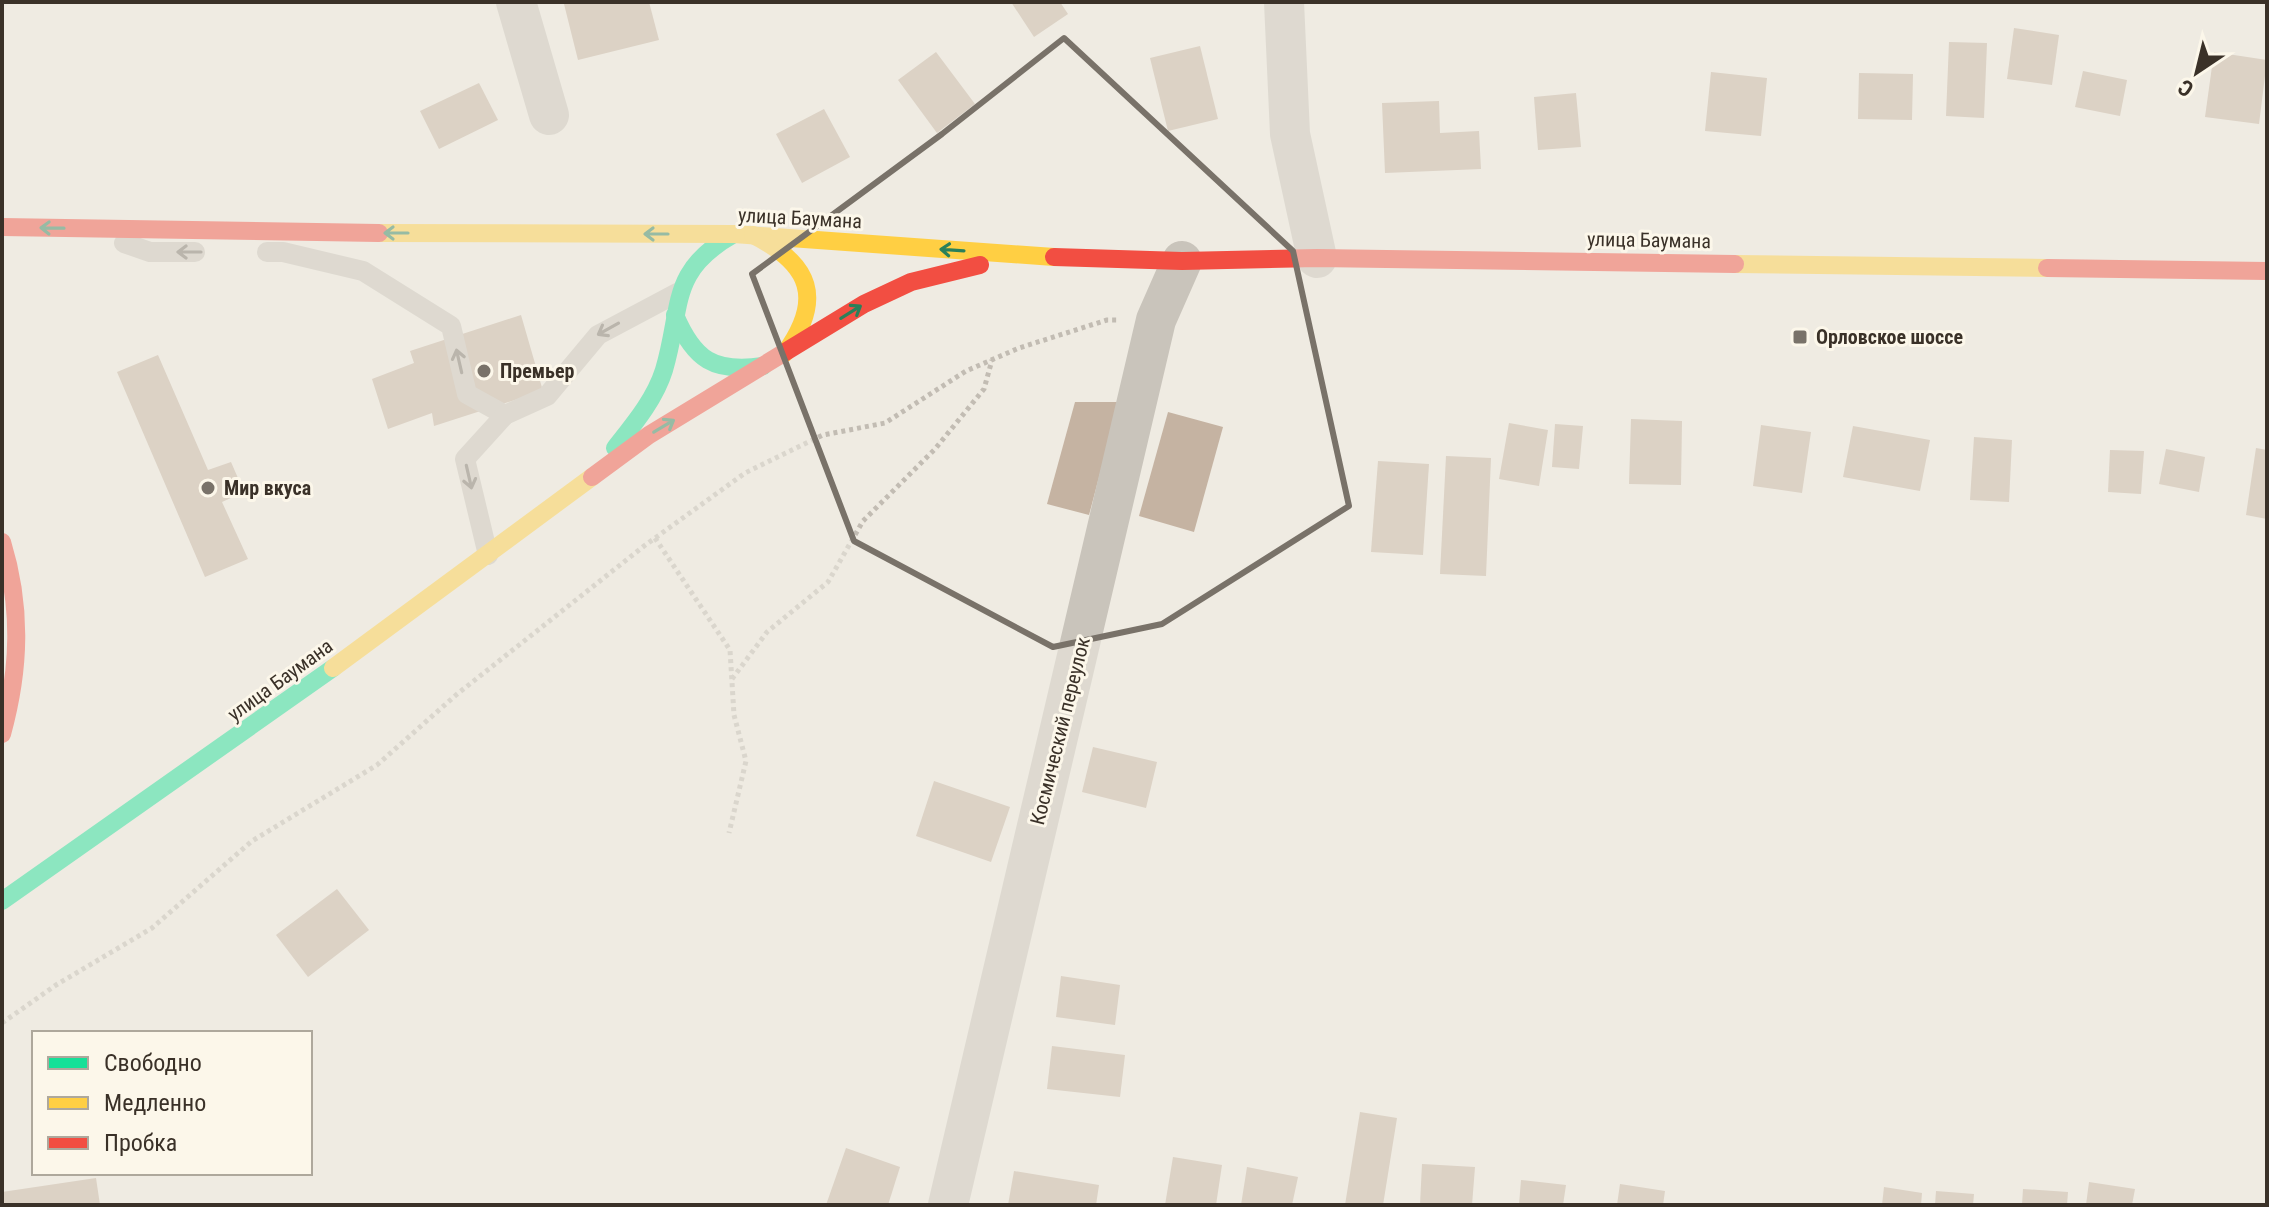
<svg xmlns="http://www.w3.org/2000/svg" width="2269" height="1207" viewBox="0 0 2269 1207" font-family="'Roboto Condensed',sans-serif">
	<rect width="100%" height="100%" fill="#efebe2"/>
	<g fill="#c5b3a2">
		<polygon points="574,2 649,2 659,40 578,60 564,4"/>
		<polygon points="1011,2 1060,2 1068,14 1034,37"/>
		<polygon points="2014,28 2059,35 2052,85 2007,79"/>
		<polygon points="1949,42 1987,43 1984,118 1946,116"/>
		<polygon points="1200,46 1218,119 1168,131 1150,58"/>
		<polygon points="936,52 975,104 937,133 898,80"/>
		<polygon points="2214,52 2267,60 2259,124 2205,117"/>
		<polygon points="2083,71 2127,80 2120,116 2075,107"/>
		<polygon points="1711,72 1767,78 1761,136 1705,131"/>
		<polygon points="1859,73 1913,74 1912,120 1858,119"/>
		<polygon points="479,83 498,120 439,149 420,111"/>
		<polygon points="1576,93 1581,147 1538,150 1534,97"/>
		<polygon points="1439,101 1440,133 1479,131 1481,169 1385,173 1382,103"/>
		<polygon points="824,109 850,157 802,183 776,134"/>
		<polygon points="521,315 543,391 434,426 432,413 388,429 372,379 414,363 410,351"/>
		<polygon points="158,355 208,470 231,462 244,492 222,502 248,559 205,577 117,372"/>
		<polygon points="1075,402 1119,402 1089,515 1047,504"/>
		<polygon points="1168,412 1223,427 1194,532 1139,516"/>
		<polygon points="1631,419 1682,421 1681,485 1629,484"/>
		<polygon points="1509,423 1548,430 1539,486 1499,479"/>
		<polygon points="1555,424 1583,426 1579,469 1552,467"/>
		<polygon points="1761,425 1811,432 1802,493 1753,486"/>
		<polygon points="1853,426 1930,440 1920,491 1843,477"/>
		<polygon points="1974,437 2012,440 2009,502 1970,500"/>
		<polygon points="2256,448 2267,450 2267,519 2246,515"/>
		<polygon points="2166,449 2205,457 2199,492 2159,484"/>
		<polygon points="2110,450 2144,451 2141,494 2108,492"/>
		<polygon points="1446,456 1491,458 1486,576 1440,574"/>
		<polygon points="1378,461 1429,464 1423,555 1371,552"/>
		<polygon points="1093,747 1157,762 1146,808 1082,792"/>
		<polygon points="934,781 1010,807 991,862 916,836"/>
		<polygon points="337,889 369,930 308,977 276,935"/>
		<polygon points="1061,976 1120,985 1115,1025 1056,1017"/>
		<polygon points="1052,1046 1125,1055 1120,1097 1047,1089"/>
		<polygon points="1360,1112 1397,1118 1383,1205 1345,1205"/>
		<polygon points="846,1148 900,1167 888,1205 826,1205"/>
		<polygon points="1173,1157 1222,1165 1216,1205 1165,1205"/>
		<polygon points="1422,1164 1475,1167 1472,1205 1420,1205"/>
		<polygon points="1247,1167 1298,1177 1292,1205 1241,1205"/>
		<polygon points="1014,1171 1099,1185 1096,1205 1008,1205"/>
		<polygon points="96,1178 100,1205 2,1205 2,1192"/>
		<polygon points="1521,1180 1566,1185 1563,1205 1519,1205"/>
		<polygon points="2089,1182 2135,1189 2132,1205 2086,1205"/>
		<polygon points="1620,1184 1665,1191 1663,1205 1617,1205"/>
		<polygon points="1884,1187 1922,1193 1921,1205 1882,1205"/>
		<polygon points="2023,1189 2068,1192 2067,1205 2022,1205"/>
		<polygon points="1936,1191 1974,1194 1973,1205 1935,1205"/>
	</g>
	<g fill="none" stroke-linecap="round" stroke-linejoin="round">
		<g stroke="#c2bcb3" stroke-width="5" stroke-dasharray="4 4" stroke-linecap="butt">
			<polyline points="655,538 730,650 734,715 746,761 729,833"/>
			<polyline points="732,679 767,632 828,582 863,521 935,449 984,389 992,360"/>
			<polyline points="2,1023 56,985 152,928 252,841 377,765 456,695 644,546 745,473 823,435 885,423 966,371 1019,348 1107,320 1120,320"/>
		</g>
		<g stroke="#c9c4bb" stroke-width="20">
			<polyline points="124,243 150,252 195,252"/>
			<polyline points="267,252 283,252 363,271 451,326 467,394 505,415"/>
			<polyline points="488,555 465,459 505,415 547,396 598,335 677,293"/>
		</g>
		<g stroke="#c9c4bb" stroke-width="40">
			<polyline points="516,2 549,115"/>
			<polyline points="1284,2 1290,134 1317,258"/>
			<polyline points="948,1205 1156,320 1182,261"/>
		</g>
		<g stroke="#16e098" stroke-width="18">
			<path d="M675 315C694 360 714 373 763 366"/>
			<path d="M615 448C634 424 655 399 664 370 683 306 668 271 734 234"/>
			<polyline points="2,901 333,668"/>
		</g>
		<g stroke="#ffcf43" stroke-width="18">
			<polyline points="379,233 734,234 1054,257"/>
			<path d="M753 235C811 264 824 299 785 353"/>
			<polyline points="1735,264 2047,268"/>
			<polyline points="333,668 592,477"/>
		</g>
		<g stroke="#f24e42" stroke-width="18">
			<polyline points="2,227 379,233"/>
			<polyline points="1054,257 1182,261 1317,258 1735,264"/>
			<polyline points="2047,268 2267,271"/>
			<polyline points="592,477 649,435 864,304 911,282 980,265"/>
			<path d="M2 542C22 607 20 669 2 734"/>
		</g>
	</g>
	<defs><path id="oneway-shaft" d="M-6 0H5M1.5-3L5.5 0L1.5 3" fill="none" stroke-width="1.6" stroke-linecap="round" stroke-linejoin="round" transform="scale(2)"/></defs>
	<g stroke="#2a805a">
		<use href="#oneway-shaft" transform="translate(52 228) rotate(-179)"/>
		<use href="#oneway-shaft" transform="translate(396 233) rotate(-180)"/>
		<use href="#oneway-shaft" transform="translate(656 234) rotate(-180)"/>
		<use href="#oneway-shaft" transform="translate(952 250) rotate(-176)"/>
		<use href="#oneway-shaft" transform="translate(851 312) rotate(-32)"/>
		<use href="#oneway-shaft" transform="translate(664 426) rotate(-31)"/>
	</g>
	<g stroke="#7a736a">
		<use href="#oneway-shaft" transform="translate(189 252) rotate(180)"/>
		<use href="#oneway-shaft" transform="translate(608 329) rotate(151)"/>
		<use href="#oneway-shaft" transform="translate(459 361) rotate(-103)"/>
		<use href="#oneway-shaft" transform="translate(469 477) rotate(77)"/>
	</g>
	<path d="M0 0H2269V1207H0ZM1064 38 1293 251 1349 506 1162 624 1053 647 854 541 752 274 942 134Z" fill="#efebe2" fill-opacity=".55" fill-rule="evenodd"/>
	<path fill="none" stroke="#797269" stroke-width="6" stroke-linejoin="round" d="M1064 38 1293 251 1349 506 1162 624 1053 647 854 541 752 274 942 134Z"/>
	<g fill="#797269" stroke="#fcf7ea" stroke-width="3">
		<rect x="1792" y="329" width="16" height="16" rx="4"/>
		<circle cx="484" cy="371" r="8"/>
		<circle cx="208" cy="488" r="8"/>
	</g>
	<g text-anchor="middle" stroke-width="6" stroke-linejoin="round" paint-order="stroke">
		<g font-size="20" fill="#3a3128" stroke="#fcf7ea">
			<text transform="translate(800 218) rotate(3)" y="7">улица Баумана</text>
			<text transform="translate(1649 240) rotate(1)" y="7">улица Баумана</text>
			<text transform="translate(280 680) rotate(-36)" y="7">улица Баумана</text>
			<text transform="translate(1060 731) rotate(-76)" y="7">Космический переулок</text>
		</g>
		<g font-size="20" font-weight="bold" fill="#3a3128" stroke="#fcf7ea" text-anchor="start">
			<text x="1816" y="344">Орловское шоссе</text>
			<text x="500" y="378">Премьер</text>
			<text x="224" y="495">Мир вкуса</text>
		</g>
	</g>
	<rect width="2269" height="1207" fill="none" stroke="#3a3128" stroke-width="8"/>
	<rect x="32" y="1031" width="280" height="144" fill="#fcf7ea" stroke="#aea89c" stroke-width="2"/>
	<rect x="48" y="1057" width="40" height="12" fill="#16e098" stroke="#aea89c" stroke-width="2"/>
	<text x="104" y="1071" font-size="24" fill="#3a3128">Свободно</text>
	<rect x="48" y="1097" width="40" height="12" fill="#ffcf43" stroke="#aea89c" stroke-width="2"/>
	<text x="104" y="1111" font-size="24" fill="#3a3128">Медленно</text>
	<rect x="48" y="1137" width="40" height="12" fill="#f24e42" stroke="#aea89c" stroke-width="2"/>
	<text x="104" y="1151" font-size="24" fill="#3a3128">Пробка</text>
	<g transform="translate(2197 72) rotate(215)" stroke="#fcf7ea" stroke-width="6" paint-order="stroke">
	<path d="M0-6L14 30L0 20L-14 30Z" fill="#3a3128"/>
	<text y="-12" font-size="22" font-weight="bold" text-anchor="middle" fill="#3a3128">С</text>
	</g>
</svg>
